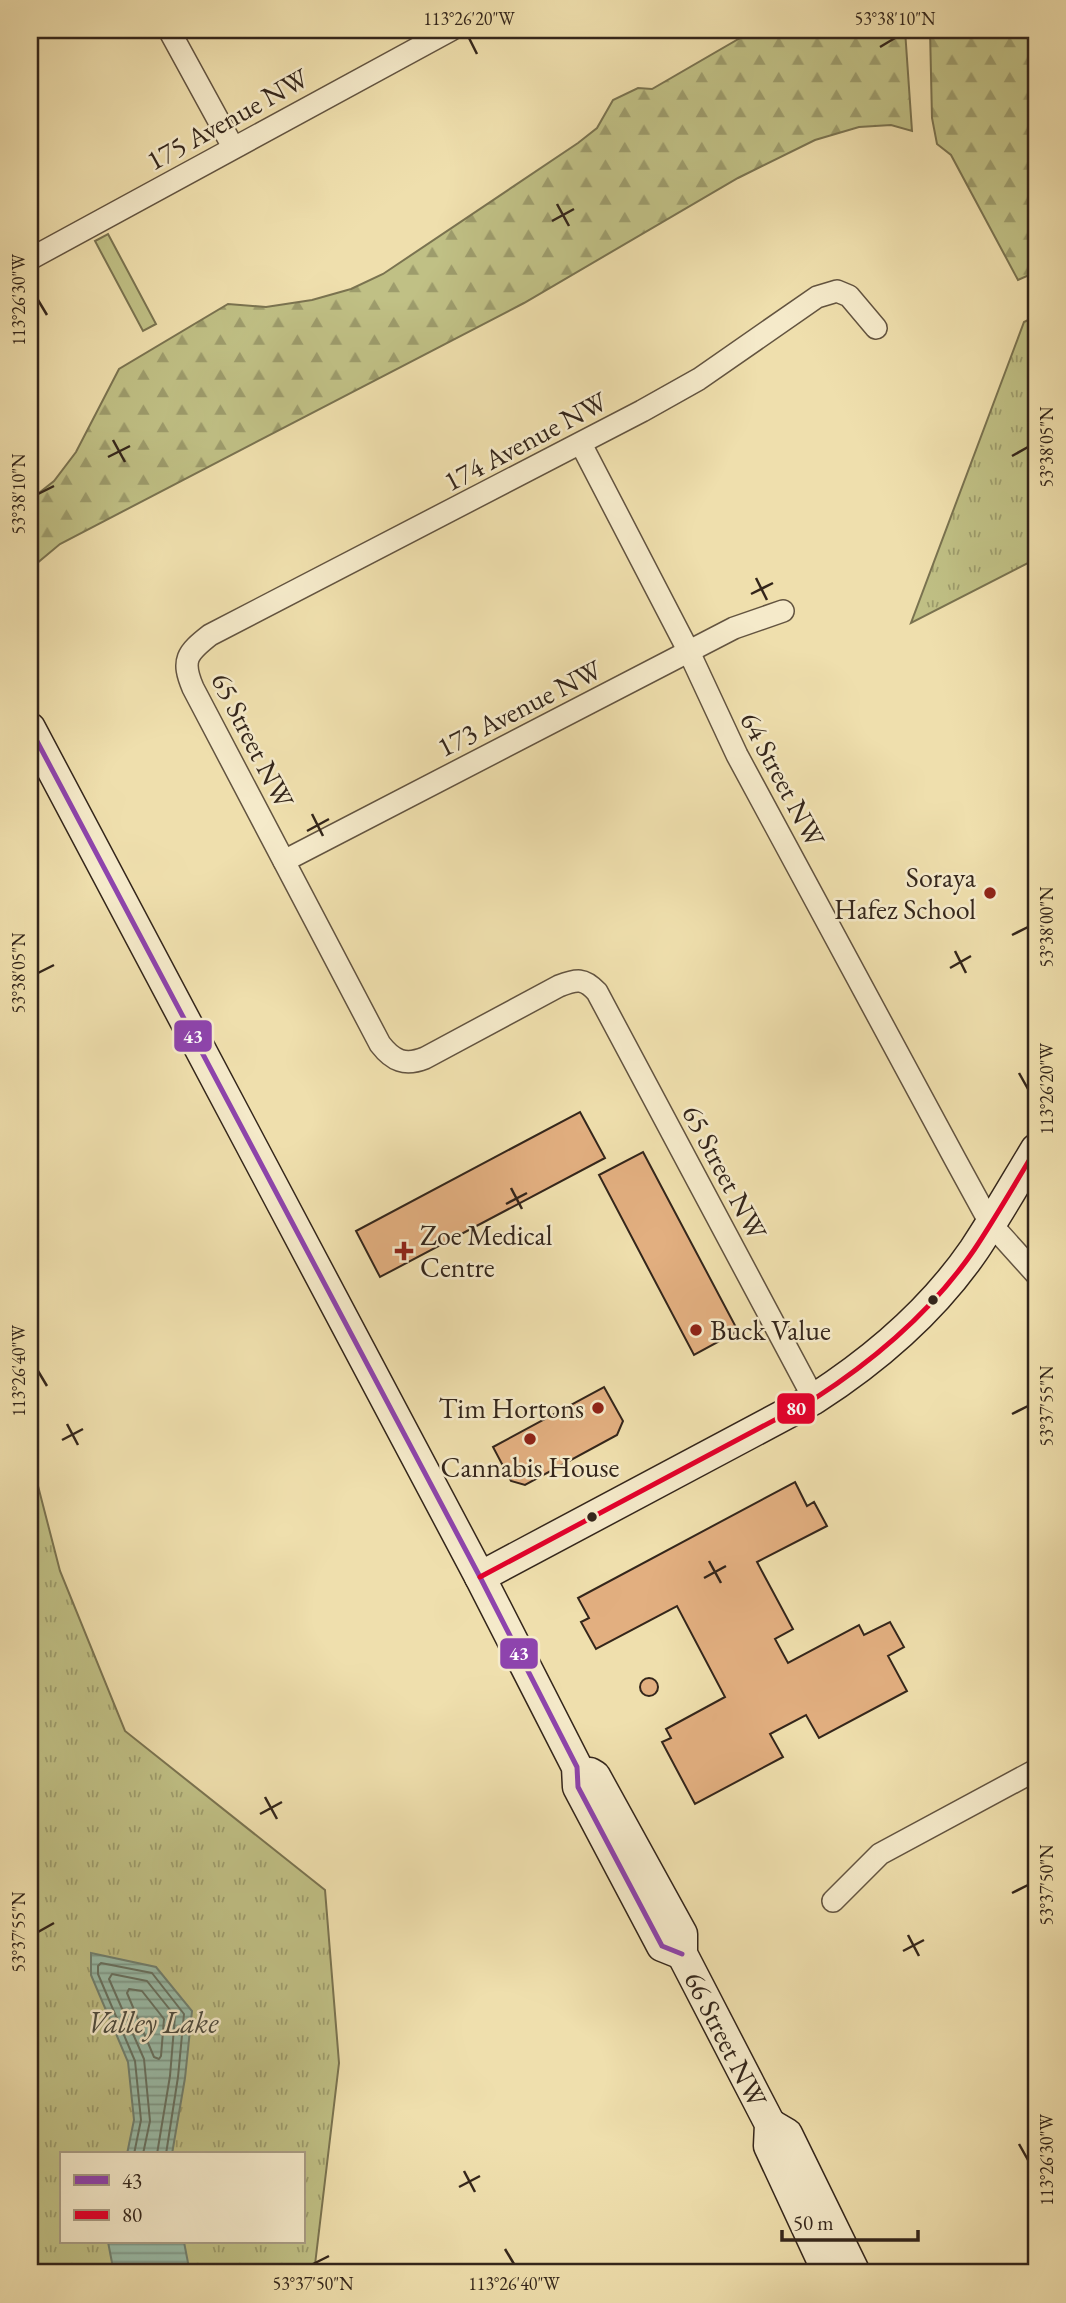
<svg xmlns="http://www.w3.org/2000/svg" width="1066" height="2303" viewBox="0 0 1066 2303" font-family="'EB Garamond',serif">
	<defs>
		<pattern id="forest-firs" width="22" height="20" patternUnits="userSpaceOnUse" patternTransform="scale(1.75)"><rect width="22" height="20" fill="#c0c085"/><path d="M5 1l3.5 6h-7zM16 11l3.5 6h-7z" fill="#9d9c6c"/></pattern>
		<pattern id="park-tufts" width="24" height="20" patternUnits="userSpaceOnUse" patternTransform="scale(1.75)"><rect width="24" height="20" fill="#c0c085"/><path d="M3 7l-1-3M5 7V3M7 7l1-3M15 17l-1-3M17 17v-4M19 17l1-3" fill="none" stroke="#9d9c6c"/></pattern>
		<pattern id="water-rules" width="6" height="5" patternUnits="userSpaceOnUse" patternTransform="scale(1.75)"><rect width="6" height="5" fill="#9abdaa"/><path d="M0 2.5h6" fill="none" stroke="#7e998a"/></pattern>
	</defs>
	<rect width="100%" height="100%" fill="#efdfad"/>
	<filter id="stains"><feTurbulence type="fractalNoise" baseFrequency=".00286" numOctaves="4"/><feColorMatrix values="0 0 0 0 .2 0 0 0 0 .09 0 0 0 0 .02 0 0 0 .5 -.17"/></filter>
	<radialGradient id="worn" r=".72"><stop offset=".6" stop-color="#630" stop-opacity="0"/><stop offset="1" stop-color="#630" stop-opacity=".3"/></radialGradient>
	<polygon fill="#c0c085" stroke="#7a7350" stroke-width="2" points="108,234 156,324 143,331 95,241"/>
	<g fill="url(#forest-firs)" stroke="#7a7350" stroke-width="2">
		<polygon points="754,30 905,30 912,131 891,125 859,127 815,140 738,178 524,303 60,544 30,569 30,500 54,481 76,452 119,369 228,304 266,307 312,300 351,289 383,274 578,143 597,128 613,100 638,88 652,89"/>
		<polygon points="930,30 1036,30 1036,272 1018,280 951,155 937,144 932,118"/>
	</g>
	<g fill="url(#park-tufts)" stroke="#7a7350" stroke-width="2" fill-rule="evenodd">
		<polygon points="1036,316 1036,559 911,623 1024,322"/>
		<path d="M30 1455 60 1571 125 1731 325 1890 339 2063 314 2273H30ZM61 2154H303V2242H61Z"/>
	</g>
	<g fill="url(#water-rules)" stroke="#718171" stroke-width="2">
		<polygon points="91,1953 156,1967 192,2011 185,2078 172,2154 127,2154 134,2120 128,2062 91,1975"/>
		<polygon points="108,2242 184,2242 190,2273 114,2273"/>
	</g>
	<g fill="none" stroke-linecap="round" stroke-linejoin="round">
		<g stroke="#677262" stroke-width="2">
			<polygon points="129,1989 142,1991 164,2019 161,2056 159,2059 154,2057 127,1993"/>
			<polyline points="134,2154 141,2120 135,2061 98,1974 98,1966 101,1963 152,1973 184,2014 178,2077 166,2154"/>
			<polyline points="143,2154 150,2121 144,2059 109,1979 112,1974 147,1981 175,2016 170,2076 157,2154"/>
		</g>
	</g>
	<g fill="#e2af80" stroke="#34261b" stroke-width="2">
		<polygon points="580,1112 605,1158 380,1277 356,1231"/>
		<polygon points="643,1152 738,1331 694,1355 599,1175"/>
		<polygon points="604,1387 623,1421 617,1435 525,1485 511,1481 493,1447"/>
		<polygon points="795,1482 807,1506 814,1502 827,1526 757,1562 793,1629 775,1639 788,1663 859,1625 864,1635 890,1622 904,1647 888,1656 907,1691 819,1738 806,1715 770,1734 783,1757 695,1804 662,1742 671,1738 666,1729 725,1697 677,1606 596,1649 581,1622 589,1618 578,1598"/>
		<circle cx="649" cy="1687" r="9"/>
	</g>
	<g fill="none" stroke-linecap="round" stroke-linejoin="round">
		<g stroke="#635440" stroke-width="24">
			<g id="street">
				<polyline points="169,30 233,147"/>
				<polyline points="30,259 451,30"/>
				<polyline points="581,444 689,652 737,755 955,1159 990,1223 1036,1274"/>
				<polyline points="284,861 734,628 783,611"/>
				<path d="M814 1399 597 992C584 978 577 979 559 986L425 1058C405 1066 393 1061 380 1044L193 688C181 660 187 653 210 635L642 411 699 379 817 297 837 291 849 296 876 328"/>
				<polyline points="833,1901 880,1854 1036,1770"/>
			</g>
		</g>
		<g stroke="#34261b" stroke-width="33">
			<g id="secondary">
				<polyline points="30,728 480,1577 577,1767 578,1787 662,1946 682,1954"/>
				<path d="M480 1577 814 1399C876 1359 932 1311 974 1250 996 1217 1016 1182 1036 1149"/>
				<polyline points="590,1773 595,1776 682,1934 682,1954 770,2124 769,2146 828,2273"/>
				<polyline points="770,2124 787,2134 855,2273"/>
			</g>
		</g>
		<use href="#street" stroke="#f5eaca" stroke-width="21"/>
		<use href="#secondary" stroke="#f5eaca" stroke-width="30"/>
		<g stroke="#f5eaca" stroke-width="10">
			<polyline id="bus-1" points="30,728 480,1577 577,1767 578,1787 662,1946 682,1954"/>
		</g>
		<g stroke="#f5eaca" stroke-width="10">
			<path id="bus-2" d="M480 1577 814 1399C876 1359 932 1311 974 1250 996 1217 1016 1182 1036 1149"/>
		</g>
		<use href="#bus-1" stroke="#8e44ad" stroke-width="5"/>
		<use href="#bus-2" stroke="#e4002b" stroke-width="5"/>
	</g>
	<path fill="none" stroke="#34261b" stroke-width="2.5" d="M469 38 477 54M880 47 895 38M557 204 569 226M552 221 574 209M38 300 47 315M113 440 125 462M1012 456 1028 447M108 457 130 446M38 494 54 486M756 578 767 600M751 594 773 583M312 814 323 836M307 831 329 819M1012 935 1028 927M955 951 966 973M950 968 971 956M38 973 54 965M1019 1073 1028 1089M511 1188 522 1209M506 1204 527 1193M38 1371 47 1386M1012 1414 1028 1406M67 1424 78 1445M62 1440 83 1429M709 1561 721 1583M704 1578 726 1566M265 1797 277 1819M260 1814 282 1802M1012 1893 1028 1885M38 1932 54 1923M908 1935 919 1956M903 1951 924 1940M1019 2144 1028 2160M464 2171 475 2192M459 2187 480 2176M505 2249 514 2264M313 2264 329 2256"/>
	<g fill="#8f2418" stroke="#f5eaca" stroke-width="2.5">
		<circle cx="990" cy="893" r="7"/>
		<path d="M400.5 1240.5h7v7h7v7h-7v7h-7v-7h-7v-7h7z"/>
		<circle cx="696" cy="1330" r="7"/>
		<circle cx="598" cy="1408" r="7"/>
		<circle cx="530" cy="1439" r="7"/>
	</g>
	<g fill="#34261b" stroke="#f5eaca" stroke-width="2.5">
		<circle cx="933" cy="1300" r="6"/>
		<circle cx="592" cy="1517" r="6"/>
	</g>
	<g text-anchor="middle" stroke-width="5" stroke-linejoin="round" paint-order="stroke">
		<g font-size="28" fill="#34261b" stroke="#f5eaca">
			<text transform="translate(227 119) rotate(-29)" y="10">175 Avenue NW</text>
			<text transform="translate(525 441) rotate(-28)" y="10">174 Avenue NW</text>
			<text transform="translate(519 708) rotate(-27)" y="10">173 Avenue NW</text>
			<text transform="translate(253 740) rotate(63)" y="10">65 Street NW</text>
			<text transform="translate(783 779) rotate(62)" y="10">64 Street NW</text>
			<text transform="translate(725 1172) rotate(62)" y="10">65 Street NW</text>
			<text transform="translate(726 2039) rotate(63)" y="10">66 Street NW</text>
		</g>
		<g font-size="28" fill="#34261b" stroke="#f5eaca" text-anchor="end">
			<text x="976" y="887">Soraya<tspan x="976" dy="32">Hafez School</tspan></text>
			<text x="420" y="1245" text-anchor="start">Zoe Medical<tspan x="420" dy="32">Centre</tspan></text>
			<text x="710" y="1340" text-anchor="start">Buck Value</text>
			<text x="584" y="1418">Tim Hortons</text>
			<text x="530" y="1477" text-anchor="middle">Cannabis House</text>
		</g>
		<g font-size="30" font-style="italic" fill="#4e4c3f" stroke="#f5eaca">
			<text x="153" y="2033">Valley Lake</text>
		</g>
	</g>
	<g stroke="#f5eaca" stroke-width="2.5">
		<rect x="173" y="1019" width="40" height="34" rx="7" fill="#8e44ad"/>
		<rect x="776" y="1392" width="40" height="33" rx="7" fill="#e4002b"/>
		<rect x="499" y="1637" width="40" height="33" rx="7" fill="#8e44ad"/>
	</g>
	<g font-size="19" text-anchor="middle" font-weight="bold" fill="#fff">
		<text x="193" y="1043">43</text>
		<text x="796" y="1415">80</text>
		<text x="519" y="1660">43</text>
	</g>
	<rect width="1066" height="2303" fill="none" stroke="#efdfad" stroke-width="77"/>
	<rect x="60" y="2152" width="245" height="91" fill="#f5eaca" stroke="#a89c84" stroke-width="2"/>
	<rect x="74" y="2175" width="35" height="10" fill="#8e44ad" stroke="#a89c84" stroke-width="2"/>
	<text x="122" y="2188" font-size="21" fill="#34261b">43</text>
	<rect x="74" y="2210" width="35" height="10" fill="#e4002b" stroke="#a89c84" stroke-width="2"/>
	<text x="122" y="2222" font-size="21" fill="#34261b">80</text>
	<path d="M782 2230v10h136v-10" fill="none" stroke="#34261b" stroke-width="3.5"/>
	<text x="793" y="2230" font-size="21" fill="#34261b" stroke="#f5eaca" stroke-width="5" paint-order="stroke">50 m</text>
	<rect x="38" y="38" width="990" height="2226" fill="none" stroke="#34261b" stroke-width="2.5"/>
	<g font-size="18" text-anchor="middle" fill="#34261b">
		<text x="469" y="25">113°26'20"W</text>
		<text x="895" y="25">53°38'10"N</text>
		<text transform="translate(19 300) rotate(-90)" y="6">113°26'30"W</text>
		<text transform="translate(1047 447) rotate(-90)" y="6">53°38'05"N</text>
		<text transform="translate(19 494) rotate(-90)" y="6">53°38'10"N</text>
		<text transform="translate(1047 927) rotate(-90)" y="6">53°38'00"N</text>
		<text transform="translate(19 973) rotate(-90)" y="6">53°38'05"N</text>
		<text transform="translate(1047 1089) rotate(-90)" y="6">113°26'20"W</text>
		<text transform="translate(19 1371) rotate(-90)" y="6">113°26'40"W</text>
		<text transform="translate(1047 1406) rotate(-90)" y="6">53°37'55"N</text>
		<text transform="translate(1047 1885) rotate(-90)" y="6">53°37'50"N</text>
		<text transform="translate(19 1932) rotate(-90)" y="6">53°37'55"N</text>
		<text transform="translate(1047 2160) rotate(-90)" y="6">113°26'30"W</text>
		<text x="313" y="2290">53°37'50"N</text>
		<text x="514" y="2290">113°26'40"W</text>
	</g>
	<rect width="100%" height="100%" filter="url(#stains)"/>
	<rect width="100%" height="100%" fill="url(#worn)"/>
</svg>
